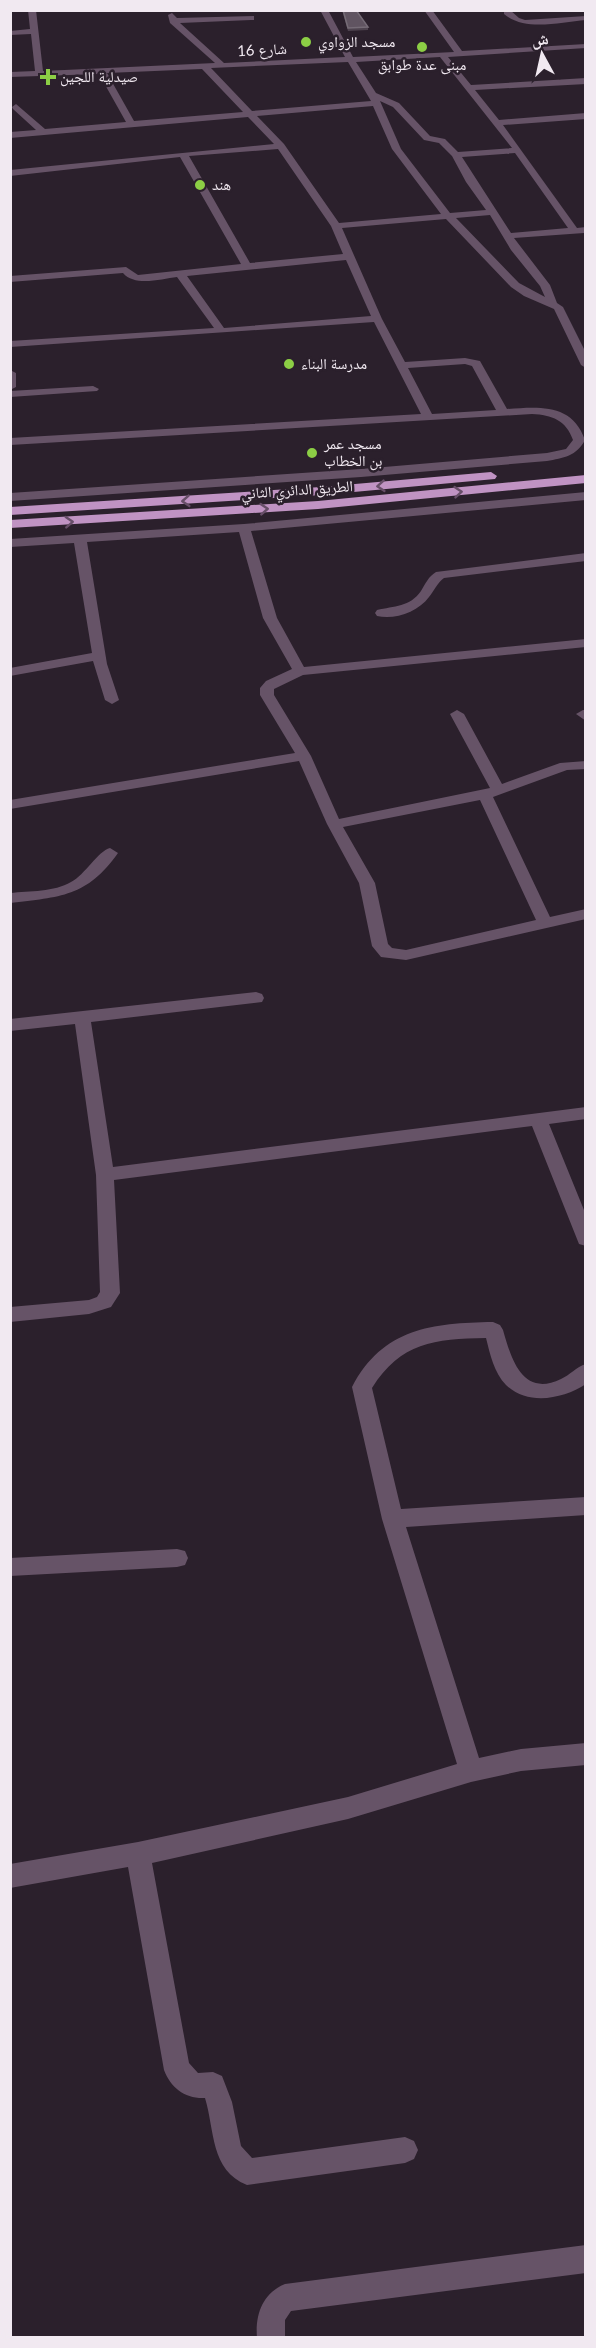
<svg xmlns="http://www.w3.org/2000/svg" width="596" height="2348" viewBox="0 0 596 2348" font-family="Lato,'Noto Naskh Arabic',sans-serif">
	<rect width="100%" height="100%" fill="#2b202c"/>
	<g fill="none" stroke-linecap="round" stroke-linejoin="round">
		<g fill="#665367" fill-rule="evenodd">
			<path d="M28 10H36L43 71 215 63 170 23 168 15 172 13 177 18 254 16V20H251L180 23 224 63 345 57 320 10H328L353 57 454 52 424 10H432L462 51 586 44V48L448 57 471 85 586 78V84L475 90 499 120 586 113V119L503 125 577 228 586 227 584 233 514 238 550 285 557 303 563 307 586 353V368L581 365 554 309 524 296 511 287 446 219 342 228 382 319 405 362 465 358 480 361 507 409C539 407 572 403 585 440 577 456 563 458 547 461L361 477 10 501V493L361 469 547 453 566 449 573 440C566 420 552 415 532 414L10 445V438L421 414 374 322 10 347V341L214 328 177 277C161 279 135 287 123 273L10 282V276L126 267 138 275 241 264 180 157 10 176V170L274 144 248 117 10 138V132L36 130 13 109 12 107 16 104 45 129 126 122 99 74 10 77V72L35 71 31 34 10 35V31L30 29ZM440 57 512 148 458 152 445 139 430 136 399 103 376 93 356 62ZM348 62 371 101 252 111 211 68ZM202 69 243 112 134 121 107 73ZM380 101 393 107 424 140 439 143 452 156 466 182 486 210 450 213 401 149ZM373 106 392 149 441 214 339 223 284 144 257 116ZM278 149 331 226 343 254 250 263 189 156ZM515 153 568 228 511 233 462 157ZM490 215 511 250 540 286 545 297 519 283 456 218ZM346 260 371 316 224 328 187 276ZM465 364 472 366 496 410 432 414 408 368Z"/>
			<path d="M504 10H510L519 18 525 20 586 16V20C560 22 525 32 504 14Z"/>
			<polygon points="10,370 16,373 16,387 10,390"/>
			<polygon points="93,386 99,389 97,391 10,397 10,391"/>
			<path d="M586 492V500L251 531 277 618 304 667 586 639V647L303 675 274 689V695L311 756 339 819 490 788 450 714 457 710 464 714 502 784 560 763 586 761V769L567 770 493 797 550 917 586 909V919L406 960 381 957 372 946 359 883 327 824 299 761 10 809V800L295 753 260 695V688L266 681 292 669 263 618 239 532 87 542 107 664 119 700 112 704 105 700 93 661 10 676V668L92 653 74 543 10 547V539L244 524ZM480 800 536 920 406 950 392 948 388 944 375 883 343 827Z"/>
			<path d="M586 553V561L444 578C437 583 434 591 429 597 418 612 395 620 377 616L375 613 377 610C394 606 410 607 421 591 426 583 428 577 436 572Z"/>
			<polygon points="583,710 586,710 586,721 576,714"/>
			<path d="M110 848 118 853C87 897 60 897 10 903V893C30 891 54 892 71 882 85 875 98 851 110 848Z"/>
			<polygon points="256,992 262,994 264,998 262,1002 91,1022 113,1167 586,1107 586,1119 549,1124 586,1215 586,1246 579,1244 577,1239 532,1126 114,1180 120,1293 111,1307 89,1314 10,1322 10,1307 89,1300 97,1297 100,1292 96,1175 75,1024 10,1031 10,1019"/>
			<path d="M493 1322 500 1325 503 1330C511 1358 522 1398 561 1379 570 1375 576 1367 586 1364V1384C563 1399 528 1406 506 1385 494 1373 490 1354 486 1338 434 1339 401 1342 372 1388L401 1509 586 1497V1515L406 1527 479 1758 521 1749 586 1743V1765L521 1771 471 1782 348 1819 152 1863 189 2063 198 2073 213 2072 222 2076 232 2102 241 2146 252 2158 405 2137 414 2141 418 2150 414 2159 405 2163 247 2185C210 2170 215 2131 205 2098 185 2099 171 2088 164 2070L128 1867 10 1888V1864L138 1842 348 1797 457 1764 382 1519 352 1387C383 1328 432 1323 493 1322Z"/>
			<polygon points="177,1549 185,1551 188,1558 185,1565 177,1567 10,1576 10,1558"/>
			<path d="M586 2245V2273L291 2311 285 2320V2338H257C255 2314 263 2293 285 2284Z"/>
		</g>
		<g fill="#c093c3" fill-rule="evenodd">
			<polygon points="491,472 497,476 495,479 321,495 10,515 10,507 321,487"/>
			<polygon points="586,475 586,483 318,509 10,528 10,520 318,501"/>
		</g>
	</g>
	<polygon fill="#4e434f" points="342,10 356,10 368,27 368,30 348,31"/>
	<polygon fill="#605461" stroke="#766c77" stroke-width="1.5" points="343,10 356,10 368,27 348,28"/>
	<defs><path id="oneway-chevron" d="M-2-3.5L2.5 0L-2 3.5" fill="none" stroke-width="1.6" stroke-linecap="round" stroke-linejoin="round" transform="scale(1.5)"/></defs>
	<g stroke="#674e68">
		<use href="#oneway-chevron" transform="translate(381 486) rotate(175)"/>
		<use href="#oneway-chevron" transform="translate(458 492) rotate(-5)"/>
		<use href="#oneway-chevron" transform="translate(186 501) rotate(176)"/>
		<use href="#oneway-chevron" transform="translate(264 509) rotate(-4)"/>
		<use href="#oneway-chevron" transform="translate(69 522) rotate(-3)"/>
	</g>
	<g fill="#8cce45" stroke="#2b202c" stroke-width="2">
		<circle cx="306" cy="42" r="6"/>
		<circle cx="422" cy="47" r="6"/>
		<path d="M45 68h6v6h6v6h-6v6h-6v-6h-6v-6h6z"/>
		<circle cx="200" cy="185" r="6"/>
		<circle cx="289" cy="364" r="6"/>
		<circle cx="312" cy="453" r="6"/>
	</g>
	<g text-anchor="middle" stroke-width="5" stroke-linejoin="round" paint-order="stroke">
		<g font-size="15" fill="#f1e9f1" stroke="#2b202c" text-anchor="start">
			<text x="318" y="47">مسجد الزواوي</text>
			<text x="422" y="70" text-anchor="middle">مبنى عدة طوابق</text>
			<text x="60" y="82">صيدلية اللجين</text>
			<text x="212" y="190">هند</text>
			<text x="301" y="369">مدرسة البناء</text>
			<text x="324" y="449">مسجد عمر<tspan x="324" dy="17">بن الخطاب</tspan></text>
		</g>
		<g font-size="15" fill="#f1e9f1" stroke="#2b202c">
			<text transform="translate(262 50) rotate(-3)" y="5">شارع 16</text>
			<text transform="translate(297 490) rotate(-4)" y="5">الطريق الدائري الثاني</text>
		</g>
	</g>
	<rect width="596" height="2348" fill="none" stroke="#f1e9f1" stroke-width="24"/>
	<g transform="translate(542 54) rotate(352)" stroke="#2b202c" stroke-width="4.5" paint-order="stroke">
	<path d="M0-4.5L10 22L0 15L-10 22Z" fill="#f1e9f1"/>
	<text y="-9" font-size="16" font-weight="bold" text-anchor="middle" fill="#f1e9f1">ش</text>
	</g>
</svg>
